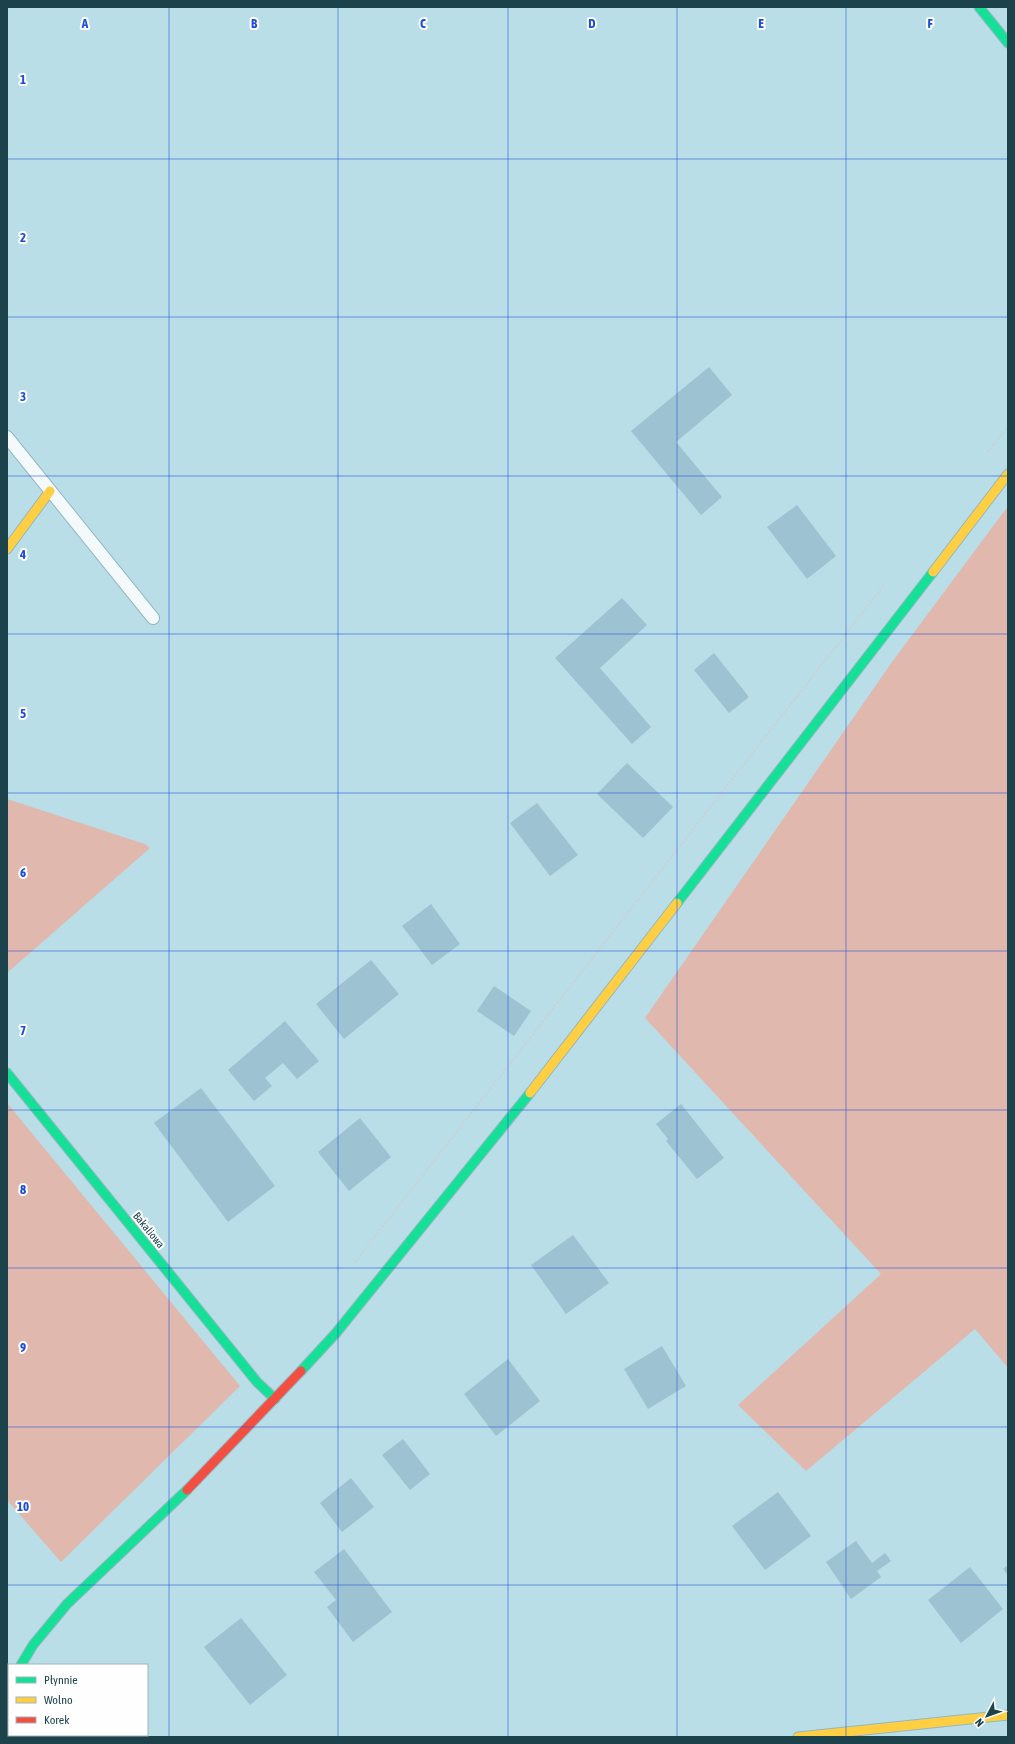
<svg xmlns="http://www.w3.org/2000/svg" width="1015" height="1744" viewBox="0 0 1015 1744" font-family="'Asap Condensed',sans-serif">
	<rect width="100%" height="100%" fill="#b9dee8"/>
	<g fill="#e0b8ae">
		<polygon points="1008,506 1008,1368 975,1329 806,1471 738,1405 881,1274 645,1018 892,662"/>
		<polygon points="7,799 145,844 150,848 7,973"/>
		<polygon points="7,1103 240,1386 61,1562 7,1500"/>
	</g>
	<g fill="#9dc3d3">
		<polygon points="709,367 732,395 676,442 722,497 701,515 631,431"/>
		<polygon points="797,505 836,556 807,579 767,527"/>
		<polygon points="622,598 647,625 600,668 651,727 632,744 555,658"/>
		<polygon points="714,653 749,697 729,713 694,670"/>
		<polygon points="627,763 673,807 643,838 597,794"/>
		<polygon points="537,803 578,855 550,876 510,823"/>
		<polygon points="431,904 460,944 432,965 402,926"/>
		<polygon points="371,960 399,994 344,1039 316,1004"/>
		<polygon points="494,986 531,1011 514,1036 477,1011"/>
		<polygon points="285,1021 319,1061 297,1079 283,1063 265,1078 272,1086 254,1101 228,1070"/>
		<polygon points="201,1088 275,1186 228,1222 154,1123"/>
		<polygon points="681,1104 724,1158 697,1179 666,1141 668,1139 656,1124"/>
		<polygon points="360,1118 391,1157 349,1191 318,1152"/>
		<polygon points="573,1235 609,1283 566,1314 531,1265"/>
		<polygon points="662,1346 686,1386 648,1409 624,1369"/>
		<polygon points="508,1359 540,1401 496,1436 464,1394"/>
		<polygon points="403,1439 430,1474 410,1490 382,1455"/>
		<polygon points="351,1478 374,1507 342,1532 320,1503"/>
		<polygon points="778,1492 811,1536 765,1570 732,1526"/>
		<polygon points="856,1541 872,1563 885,1553 891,1561 877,1571 881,1577 851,1599 826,1562"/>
		<polygon points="344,1549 392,1612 353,1642 327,1607 336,1600 314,1572"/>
		<polygon points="1008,1565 1008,1575 1003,1569"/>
		<polygon points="970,1567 1003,1609 961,1643 928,1600"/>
		<polygon points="241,1618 287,1675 250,1705 204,1647"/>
	</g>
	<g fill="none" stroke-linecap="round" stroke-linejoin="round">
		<g stroke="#95b7c0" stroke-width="14">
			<polyline id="lane" points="7,437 153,618"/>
		</g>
		<g stroke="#95b7c0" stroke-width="24">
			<polyline id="street" points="7,1689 9,1686"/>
		</g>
		<g stroke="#95b7c0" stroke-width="11">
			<g id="fast">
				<polyline points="979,7 1008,43"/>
				<polyline points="677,903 933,572"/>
				<polyline points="7,1073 257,1382 275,1399"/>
				<polyline points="301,1371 336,1333 530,1093"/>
				<polyline points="21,1665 33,1645 67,1604 187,1490"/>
			</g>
		</g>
		<g stroke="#95b7c0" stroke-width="11">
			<g id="slow">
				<polyline points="7,549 50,491"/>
				<polyline points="933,572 1008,474"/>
				<polyline points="530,1093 677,903"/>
				<polyline points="798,1737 1008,1715"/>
			</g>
		</g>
		<g stroke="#95b7c0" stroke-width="11">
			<polyline id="jam" points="187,1490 301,1371"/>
		</g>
		<g stroke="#c7d3d6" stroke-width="2.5" stroke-dasharray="2 2" stroke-linecap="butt">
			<polyline points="988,452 1008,426"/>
			<polyline points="355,1262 884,585"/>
			<polyline points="60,1735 60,1737"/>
		</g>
		<use href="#lane" stroke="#f4fafc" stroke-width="12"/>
		<use href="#street" stroke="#f4fafc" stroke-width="22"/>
		<use href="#fast" stroke="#16e098" stroke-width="9"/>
		<use href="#slow" stroke="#ffcf43" stroke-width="9"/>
		<use href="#jam" stroke="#f24e42" stroke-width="9"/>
	</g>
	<path fill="none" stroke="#1d4ed8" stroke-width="1" stroke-opacity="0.55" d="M169 7V1737M338 7V1737M508 7V1737M677 7V1737M846 7V1737M7 159H1008M7 317H1008M7 476H1008M7 634H1008M7 793H1008M7 951H1008M7 1110H1008M7 1268H1008M7 1427H1008M7 1585H1008"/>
	<g text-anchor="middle" stroke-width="4" stroke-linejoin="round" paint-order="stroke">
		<g font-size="11" fill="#1c424b" stroke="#fefefe">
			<text transform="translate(149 1230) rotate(51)" y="4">Bakaliowa</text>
		</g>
	</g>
	<g font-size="13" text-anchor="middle" font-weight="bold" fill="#1d4ed8" stroke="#fefefe" stroke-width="4" stroke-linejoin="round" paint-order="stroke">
		<text x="85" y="28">A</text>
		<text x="254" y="28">B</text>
		<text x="423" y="28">C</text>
		<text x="592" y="28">D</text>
		<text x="761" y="28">E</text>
		<text x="930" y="28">F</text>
		<text x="23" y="84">1</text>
		<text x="23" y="242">2</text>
		<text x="23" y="401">3</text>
		<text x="23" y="559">4</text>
		<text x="23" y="718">5</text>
		<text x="23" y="877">6</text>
		<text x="23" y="1035">7</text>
		<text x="23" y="1194">8</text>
		<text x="23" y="1352">9</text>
		<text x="23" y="1511">10</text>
	</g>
	<rect width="1015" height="1744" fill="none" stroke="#1c424b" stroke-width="16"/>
	<rect x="8" y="1664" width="140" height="72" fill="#fefefe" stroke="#a4b3b6"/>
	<rect x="16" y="1677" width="20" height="6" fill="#16e098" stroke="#a4b3b6"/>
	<text x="44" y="1684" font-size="12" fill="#1c424b">Płynnie</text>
	<rect x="16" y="1697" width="20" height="6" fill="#ffcf43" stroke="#a4b3b6"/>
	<text x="44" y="1704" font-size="12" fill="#1c424b">Wolno</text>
	<rect x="16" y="1717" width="20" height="6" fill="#f24e42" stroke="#a4b3b6"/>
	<text x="44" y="1724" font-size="12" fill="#1c424b">Korek</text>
	<g transform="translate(987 1716) rotate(229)" stroke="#fefefe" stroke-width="3" paint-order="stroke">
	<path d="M0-3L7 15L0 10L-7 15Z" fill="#1c424b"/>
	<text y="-6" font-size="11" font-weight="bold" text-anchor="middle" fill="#1c424b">N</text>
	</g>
</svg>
